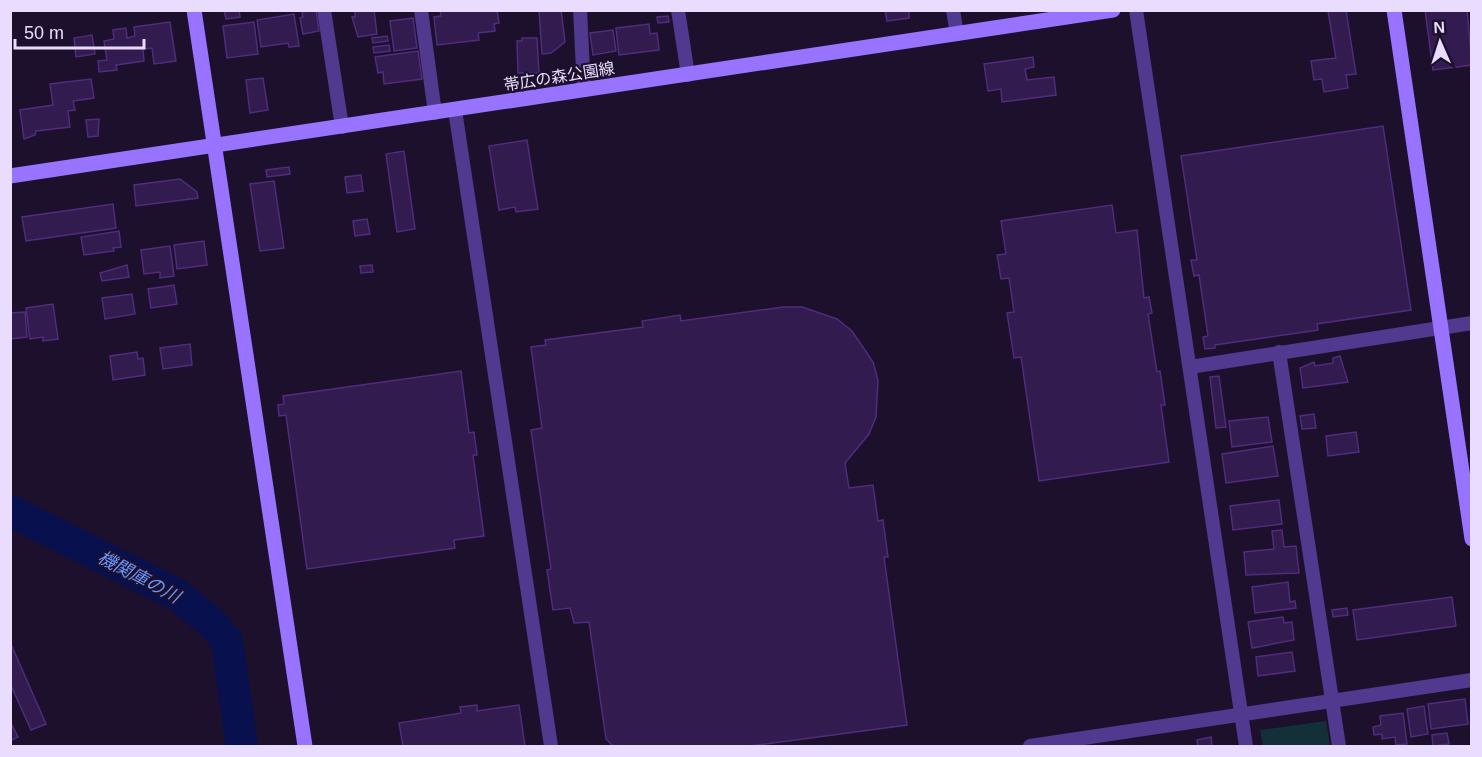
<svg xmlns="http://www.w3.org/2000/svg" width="1482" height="757" viewBox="0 0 1482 757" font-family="Arial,'Noto Sans JP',sans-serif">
	<rect width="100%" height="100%" fill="#1c102d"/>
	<polygon fill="#133038" points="1326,721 1330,746 1263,746 1260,730"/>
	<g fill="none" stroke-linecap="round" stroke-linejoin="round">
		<polyline stroke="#08114e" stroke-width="32" points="10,511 176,594 211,622 227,641 242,746"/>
	</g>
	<g fill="#321b4f" stroke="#4f2c7c" stroke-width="1.5">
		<polygon points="224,10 239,10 240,17 226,19"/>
		<polygon points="316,10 319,31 303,34 300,18 303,17 302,12"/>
		<polygon points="355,10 374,10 377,34 358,37 352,17 355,17"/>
		<polygon points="440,10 497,10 499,23 494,24 495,31 478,33 479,40 437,45 434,17 441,16"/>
		<polygon points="539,10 561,10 565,42 551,53 542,54"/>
		<polygon points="885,10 909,10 909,18 887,21"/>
		<polygon points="1346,10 1356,74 1346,75 1348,88 1324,92 1322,79 1314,80 1311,61 1336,58 1328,11"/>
		<polygon points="1425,10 1467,10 1472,65 1433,70"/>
		<polygon points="294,14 299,46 289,47 288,43 261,47 257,20"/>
		<polygon points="668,16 669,22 658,23 657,17"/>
		<polygon points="413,18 417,48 394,51 390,21"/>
		<polygon points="170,22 176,61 154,64 152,48 143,49 144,61 116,65 117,70 99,72 98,61 107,60 104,41 114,39 113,30 126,28 127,38 135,36 134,27"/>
		<polygon points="254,22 258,54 227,58 223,26"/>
		<polygon points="649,24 650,34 657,33 659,50 619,55 616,28"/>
		<polygon points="613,30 616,51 593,55 590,33"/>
		<polygon points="92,35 95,54 76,57 74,38"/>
		<polygon points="387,36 388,41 373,43 372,38"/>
		<polygon points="522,38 537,38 539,73 518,73 517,41 522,41"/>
		<polygon points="389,45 390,51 374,53 373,47"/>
		<polygon points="418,51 422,79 384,84 383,72 378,73 375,57"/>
		<polygon points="1033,57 1034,67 1025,69 1027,80 1054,77 1056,95 1002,102 1001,89 988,91 984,64"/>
		<polygon points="263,78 268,110 250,113 246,80"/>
		<polygon points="91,79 94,98 73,101 75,110 68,111 70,127 36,131 35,135 24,139 20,110 53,105 50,84"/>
		<polygon points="99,119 98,136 88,137 86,120"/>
		<polygon points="1383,126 1411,310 1317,324 1318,330 1215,345 1215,348 1205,349 1203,337 1208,336 1199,275 1194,276 1191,260 1197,260 1181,156"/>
		<polygon points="527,140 538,209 516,212 515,207 499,210 489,146"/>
		<polygon points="404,151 415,229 397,232 386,154"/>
		<polygon points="289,167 290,174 267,177 266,170"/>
		<polygon points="361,175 363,191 347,193 345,177"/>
		<polygon points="180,179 197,192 198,198 136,206 134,185"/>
		<polygon points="274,181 284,248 260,251 250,184"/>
		<polygon points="113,204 116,228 26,241 22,217"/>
		<polygon points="1112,205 1116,233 1137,230 1144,298 1149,297 1152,313 1148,314 1157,372 1160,371 1165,405 1161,405 1169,462 1039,481 1021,357 1014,358 1007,313 1014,312 1009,278 1001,279 997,255 1006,254 1001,221"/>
		<polygon points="367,219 370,234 355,236 353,221"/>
		<polygon points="119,231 121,247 113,248 114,251 84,255 81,237"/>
		<polygon points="204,241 207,265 177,269 174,245"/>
		<polygon points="170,246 174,276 160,278 160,272 144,274 141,250"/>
		<polygon points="127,265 129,277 102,281 100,273"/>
		<polygon points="372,265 373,272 361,273 360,266"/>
		<polygon points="174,285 177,304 151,308 148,289"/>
		<polygon points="132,294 135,314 105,319 102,298"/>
		<polygon points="53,304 58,339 43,341 43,337 30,339 26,308"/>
		<polygon points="783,307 802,307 837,319 852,331 873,362 878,380 876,417 869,434 845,463 849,488 873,485 878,521 883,520 888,557 884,557 907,725 750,746 613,746 606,739 589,622 574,623 570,608 553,610 547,570 551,569 531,430 542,428 531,347 546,345 545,340 643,327 642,321 680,315 681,321"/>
		<polygon points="25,312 27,337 10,339 10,313"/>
		<polygon points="190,344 192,365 163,369 160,348"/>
		<polygon points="137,352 138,359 143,358 145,375 113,380 110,356"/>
		<polygon points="1340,356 1348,382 1303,388 1300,368 1314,362 1315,366 1333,363 1333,358"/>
		<polygon points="461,371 469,433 474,432 477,455 473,455 484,536 454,540 455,548 307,569 286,415 279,416 278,405 284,404 283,396"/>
		<polygon points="1219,376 1226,427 1216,428 1210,377"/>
		<polygon points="1314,414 1316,428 1302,429 1300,416"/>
		<polygon points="1268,417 1272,442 1232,447 1229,421"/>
		<polygon points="1356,432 1359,452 1328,456 1326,436"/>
		<polygon points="1273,446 1278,476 1226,483 1222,454"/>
		<polygon points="1279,500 1282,524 1233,530 1230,506"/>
		<polygon points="1282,530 1284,547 1296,546 1299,573 1246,575 1244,552 1274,549 1272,531"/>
		<polygon points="1288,582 1290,602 1295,601 1296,608 1255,613 1252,587"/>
		<polygon points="1452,597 1456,626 1357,640 1353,610"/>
		<polygon points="1347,608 1348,615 1333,617 1332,610"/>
		<polygon points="1283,617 1284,623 1292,622 1294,640 1252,648 1248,622"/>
		<polygon points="10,642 46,724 31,730 10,683"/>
		<polygon points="1292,652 1295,671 1258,676 1256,657"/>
		<polygon points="1465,699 1468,724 1431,729 1428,704"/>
		<polygon points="477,705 477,711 519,705 525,746 403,746 399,723 461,713 460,707"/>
		<polygon points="1424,706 1428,734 1411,737 1407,709"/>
		<polygon points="1403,713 1407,744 1396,745 1395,737 1382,739 1382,734 1374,735 1373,727 1381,725 1380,716"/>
		<polygon points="10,721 18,737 10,741"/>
		<polygon points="1447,733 1449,744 1433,746 1432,735"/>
		<polygon points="1211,737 1212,746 1198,746 1197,740"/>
	</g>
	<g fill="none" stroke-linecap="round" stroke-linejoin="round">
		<g stroke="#50398e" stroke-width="14">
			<polyline points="324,10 342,127"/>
			<polyline points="421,10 435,113"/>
			<polyline points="580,10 584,90"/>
			<polyline points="678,10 688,75"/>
			<polyline points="953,10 957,34"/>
			<polyline points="1136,10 1246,746"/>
			<polyline points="455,110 551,746"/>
			<polyline points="1279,352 1339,746"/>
			<polyline points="1190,367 1472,323"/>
			<polyline points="1030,746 1472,680"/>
		</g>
		<g stroke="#9873ff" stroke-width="15">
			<polyline points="194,10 305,746"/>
			<polyline points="1394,10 1472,539"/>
			<polyline points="10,176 1113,10"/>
		</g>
	</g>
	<g text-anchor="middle" stroke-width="4.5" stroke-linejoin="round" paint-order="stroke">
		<g font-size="16" fill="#e9dcff" stroke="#1c102d">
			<text transform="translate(559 76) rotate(-9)" y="6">帯広の森公園線</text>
		</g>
		<g font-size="18" font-style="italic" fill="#6a97ff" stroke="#1c102d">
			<text transform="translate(139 577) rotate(28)" y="6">機関庫の川</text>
		</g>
	</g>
	<rect width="1482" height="757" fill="none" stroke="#e9dcff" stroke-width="24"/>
	<g transform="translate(1440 42) rotate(357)" stroke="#1c102d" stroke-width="4.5" paint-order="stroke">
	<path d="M0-4.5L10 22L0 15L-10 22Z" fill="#e9dcff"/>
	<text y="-9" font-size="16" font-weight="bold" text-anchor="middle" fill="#e9dcff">N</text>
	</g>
	<path d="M15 39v9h129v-9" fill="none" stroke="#e9dcff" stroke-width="3"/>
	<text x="24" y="39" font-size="18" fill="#e9dcff" stroke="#1c102d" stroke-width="4.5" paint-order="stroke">50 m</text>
</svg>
